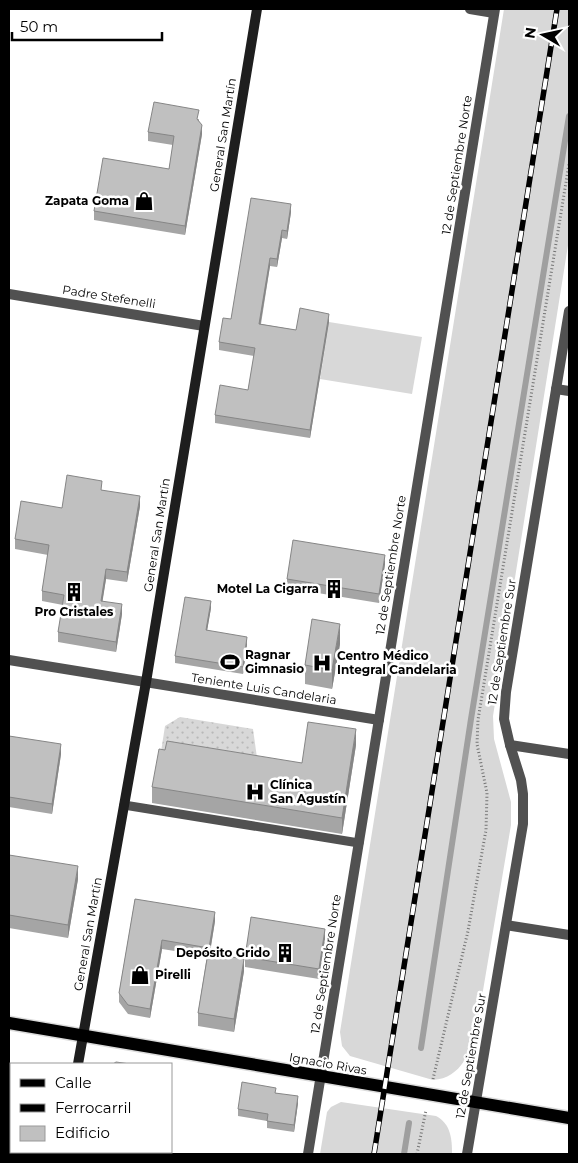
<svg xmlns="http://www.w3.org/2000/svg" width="578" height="1163" viewBox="0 0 578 1163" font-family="Montserrat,sans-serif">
	<defs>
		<pattern id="garden-dots" width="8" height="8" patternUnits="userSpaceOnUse" patternTransform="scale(1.25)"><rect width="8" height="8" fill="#d8d8d8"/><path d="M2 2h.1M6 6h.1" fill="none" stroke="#b8b8b8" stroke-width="1.8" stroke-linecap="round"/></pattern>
	</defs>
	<rect width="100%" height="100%" fill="#fff"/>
	<g fill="#d8d8d8">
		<path d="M504 9H569V239L493 716 494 739 511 802V825L477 1026C471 1051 462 1078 433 1080L350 1056 342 1046 340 1032Z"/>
		<polygon points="329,322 422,337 412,394 320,379"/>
		<path d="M341 1102 436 1116C451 1124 452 1139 452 1154H320L327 1112 331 1107Z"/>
	</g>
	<polygon fill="url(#garden-dots)" points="180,717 253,729 259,772 159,765 165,726"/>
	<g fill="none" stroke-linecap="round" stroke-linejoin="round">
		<g stroke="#9f9f9f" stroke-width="6">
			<polyline points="421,1048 471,719 569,116"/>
			<polyline points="404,1154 409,1123"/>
		</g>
		<g stroke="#dbdbdb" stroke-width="15">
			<polyline id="primary" points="9,1023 569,1118"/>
		</g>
		<g stroke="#737373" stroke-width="3" stroke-dasharray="1 2.5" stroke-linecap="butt">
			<polyline points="433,1079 468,931 486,830 487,793 477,744 478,720 569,164"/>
			<polyline points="417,1154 426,1110"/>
		</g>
		<polyline stroke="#515151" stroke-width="9" points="124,805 359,843"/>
		<g stroke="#515151" stroke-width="10">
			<polyline points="470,9 494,13"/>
			<polyline points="9,294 204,326"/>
			<polyline points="556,389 569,391"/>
			<polyline points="9,660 379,720"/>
			<polyline points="510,745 569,754"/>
			<polyline points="506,925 569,935"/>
			<polyline points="308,1154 495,9"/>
			<polyline points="467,1154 523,824 523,794 521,780 510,745 504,719 506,692 569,311"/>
		</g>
		<g stroke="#1e1e1e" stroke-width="10">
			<polyline points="78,1064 146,682 257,9"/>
			<polyline points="63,1154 63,1152"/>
		</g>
		<use href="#primary" stroke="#000" stroke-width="12"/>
		<g stroke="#000" stroke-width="5.5">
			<polyline id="rail" points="374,1154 557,9"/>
		</g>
		<use href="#rail" stroke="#fff" stroke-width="4" stroke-dasharray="11" stroke-linecap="butt"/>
	</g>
	<g fill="#a5a5a5">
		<polygon points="199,119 199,121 202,134 185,235 94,220 94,211 169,169 173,145 148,141 148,132"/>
		<polygon points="291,212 287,239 282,238 277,267 270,266 261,324 296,330 329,322 310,438 215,423 215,415 248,390 254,356 219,350 219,342"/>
		<polygon points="102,490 140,506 127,582 106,579 102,602 122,614 116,652 58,642 58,632 63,605 42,601 42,591 48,555 15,549 15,539 62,508"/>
		<polygon points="385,564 379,603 287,588 287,579"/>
		<polygon points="211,608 207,630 247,644 243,674 175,663 175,656"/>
		<polygon points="340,644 332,689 305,684 305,665"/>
		<polygon points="9,736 61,754 52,814 9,807"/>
		<polygon points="356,745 342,834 152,803 152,787 165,750 302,763"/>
		<polygon points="9,855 78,879 68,938 9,928"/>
		<polygon points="135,899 215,921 210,953 244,971 234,1032 198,1026 198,1013 207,956 162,949 150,1018 128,1014 119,1002 119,993"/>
		<polygon points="325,939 319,979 245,967 245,957"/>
		<polygon points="276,1093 298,1103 294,1132 267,1128 267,1121 238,1116 238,1109"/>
	</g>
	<g fill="#868686">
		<polygon points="202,125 202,134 185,235 185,226"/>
		<polygon points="291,204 291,212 287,239 287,231"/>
		<polygon points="282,230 282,238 277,267 277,259"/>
		<polygon points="270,258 270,266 259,332 259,324"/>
		<polygon points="329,314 329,322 310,438 310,430"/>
		<polygon points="140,496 140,506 127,582 127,572"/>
		<polygon points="385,555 385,564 379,603 379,594"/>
		<polygon points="106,569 106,579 101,611 101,601"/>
		<polygon points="211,601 211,608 206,637 206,630"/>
		<polygon points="122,604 122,614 116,652 116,642"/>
		<polygon points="340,624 340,644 332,689 332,670"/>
		<polygon points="247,637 247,644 243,674 243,667"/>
		<polygon points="356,729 356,745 342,834 342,818"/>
		<polygon points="61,744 61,754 52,814 52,804"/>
		<polygon points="78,866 78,879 68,938 68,925"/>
		<polygon points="215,912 215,921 209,957 209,948"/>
		<polygon points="325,929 325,939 319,979 319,969"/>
		<polygon points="162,940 162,949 150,1018 150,1009"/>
		<polygon points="244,959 244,971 234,1032 234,1019"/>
		<polygon points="298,1096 298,1103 294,1132 294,1125"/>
	</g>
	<g fill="#c0c0c0" stroke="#868686">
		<polygon points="154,102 199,110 197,119 202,125 185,226 94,211 103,158 169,169 174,136 148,132"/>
		<polygon points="251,198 291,204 287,231 282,230 277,259 270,258 259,324 296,330 300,308 329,314 310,430 215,415 220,385 248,390 255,348 219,342 223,318 231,319"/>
		<polygon points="67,475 102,481 101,490 140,496 127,572 106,569 101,601 122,604 116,642 58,632 64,595 42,591 49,545 15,539 21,501 62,508"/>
		<polygon points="293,540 385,555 379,594 287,579"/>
		<polygon points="185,597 211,601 206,630 247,637 243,667 175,656"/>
		<polygon points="312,619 340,624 332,670 305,665"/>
		<polygon points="308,722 356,729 342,818 152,787 159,749 165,750 167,741 302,763"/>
		<polygon points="9,736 61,744 52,804 9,797"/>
		<polygon points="9,855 78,866 68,925 9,915"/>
		<polygon points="135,899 215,912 209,948 162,940 150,1009 128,1005 119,993"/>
		<polygon points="251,917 325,929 319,969 245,957"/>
		<polygon points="208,953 244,959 234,1019 198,1013"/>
		<polygon points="116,1062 130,1064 113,1064"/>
		<polygon points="9,1073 11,1073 11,1152 31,1152 31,1154 9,1154"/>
		<polygon points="242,1082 276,1088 275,1093 298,1096 294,1125 267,1121 268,1114 238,1109"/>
	</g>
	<defs>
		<g id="shop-bare" transform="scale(1.5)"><path d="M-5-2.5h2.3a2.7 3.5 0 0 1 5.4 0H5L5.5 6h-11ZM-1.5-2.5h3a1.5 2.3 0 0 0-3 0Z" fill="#000" stroke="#fff" stroke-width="2.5" paint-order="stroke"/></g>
		<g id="building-bare" transform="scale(1.5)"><path d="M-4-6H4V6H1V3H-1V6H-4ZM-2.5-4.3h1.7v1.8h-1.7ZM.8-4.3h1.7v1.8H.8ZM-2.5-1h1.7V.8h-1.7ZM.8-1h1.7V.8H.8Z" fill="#000" stroke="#fff" stroke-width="2.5" paint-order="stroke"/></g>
		<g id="stadium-bare" transform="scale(1.5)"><path d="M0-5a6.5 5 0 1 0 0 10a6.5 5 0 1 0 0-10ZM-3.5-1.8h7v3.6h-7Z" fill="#000" stroke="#fff" stroke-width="2.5" paint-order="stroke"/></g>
		<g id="hospital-bare" transform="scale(1.5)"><path d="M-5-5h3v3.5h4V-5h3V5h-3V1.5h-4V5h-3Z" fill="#000" stroke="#fff" stroke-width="2.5" paint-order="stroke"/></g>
	</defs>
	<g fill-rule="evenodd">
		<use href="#shop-bare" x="144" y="201"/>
		<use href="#building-bare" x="334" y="589"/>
		<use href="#building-bare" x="74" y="592"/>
		<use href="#stadium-bare" x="230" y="662"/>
		<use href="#hospital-bare" x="322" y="663"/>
		<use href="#hospital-bare" x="255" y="792"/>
		<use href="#building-bare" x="285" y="953"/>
		<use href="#shop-bare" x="140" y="975"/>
	</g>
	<g text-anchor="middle" stroke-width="5" stroke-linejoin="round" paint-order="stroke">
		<g font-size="12" fill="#000" stroke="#fff">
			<text transform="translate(223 135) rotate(-81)" y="4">General San Martín</text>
			<text transform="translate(457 165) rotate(-81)" y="4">12 de Septiembre Norte</text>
			<text transform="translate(109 297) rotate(9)" y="4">Padre Stefenelli</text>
			<text transform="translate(157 535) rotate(-81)" y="4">General San Martín</text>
			<text transform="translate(391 565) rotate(-81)" y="4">12 de Septiembre Norte</text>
			<text transform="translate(502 642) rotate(-81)" y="4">12 de Septiembre Sur</text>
			<text transform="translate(264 689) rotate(9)" y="4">Teniente Luis Candelaria</text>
			<text transform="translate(88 934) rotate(-80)" y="4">General San Martín</text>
			<text transform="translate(326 964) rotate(-81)" y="4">12 de Septiembre Norte</text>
			<text transform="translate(471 1056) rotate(-80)" y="4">12 de Septiembre Sur</text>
			<text transform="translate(328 1064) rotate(10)" y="4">Ignacio Rivas</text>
		</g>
		<g font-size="12" font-weight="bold" fill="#000" stroke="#fff" text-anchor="start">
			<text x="129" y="205" text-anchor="end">Zapata Goma</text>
			<text x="319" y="593" text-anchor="end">Motel La Cigarra</text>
			<text x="74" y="616" text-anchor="middle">Pro Cristales</text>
			<text x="245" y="659">Ragnar<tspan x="245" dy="14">Gimnasio</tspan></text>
			<text x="337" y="660">Centro Médico<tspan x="337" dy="14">Integral Candelaria</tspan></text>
			<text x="270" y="789">Clínica<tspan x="270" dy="14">San Agustín</tspan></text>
			<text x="270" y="957" text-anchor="end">Depósito Grido</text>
			<text x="155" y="979">Pirelli</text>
		</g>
	</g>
	<rect width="578" height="1163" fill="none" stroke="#000000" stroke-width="20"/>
	<rect x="10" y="1063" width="162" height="90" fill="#ffffff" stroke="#999999"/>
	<rect x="20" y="1079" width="25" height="8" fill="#000000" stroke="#999999"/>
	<text x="55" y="1088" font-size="15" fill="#000000">Calle</text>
	<rect x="20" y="1104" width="25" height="8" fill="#000000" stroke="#999999"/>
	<text x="55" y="1113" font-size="15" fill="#000000">Ferrocarril</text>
	<rect x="20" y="1126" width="25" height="15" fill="#c0c0c0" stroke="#999999"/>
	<text x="55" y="1138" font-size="15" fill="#000000">Edificio</text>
	<g transform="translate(543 35) rotate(279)" stroke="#ffffff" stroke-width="4" paint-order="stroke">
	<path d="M0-4L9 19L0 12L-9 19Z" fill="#000000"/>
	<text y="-8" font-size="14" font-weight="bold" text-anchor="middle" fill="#000000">N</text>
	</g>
	<path d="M12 32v8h150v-8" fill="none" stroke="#000000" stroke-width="2.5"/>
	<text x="20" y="32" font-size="15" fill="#000000" stroke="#ffffff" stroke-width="4" paint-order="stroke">50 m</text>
</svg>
